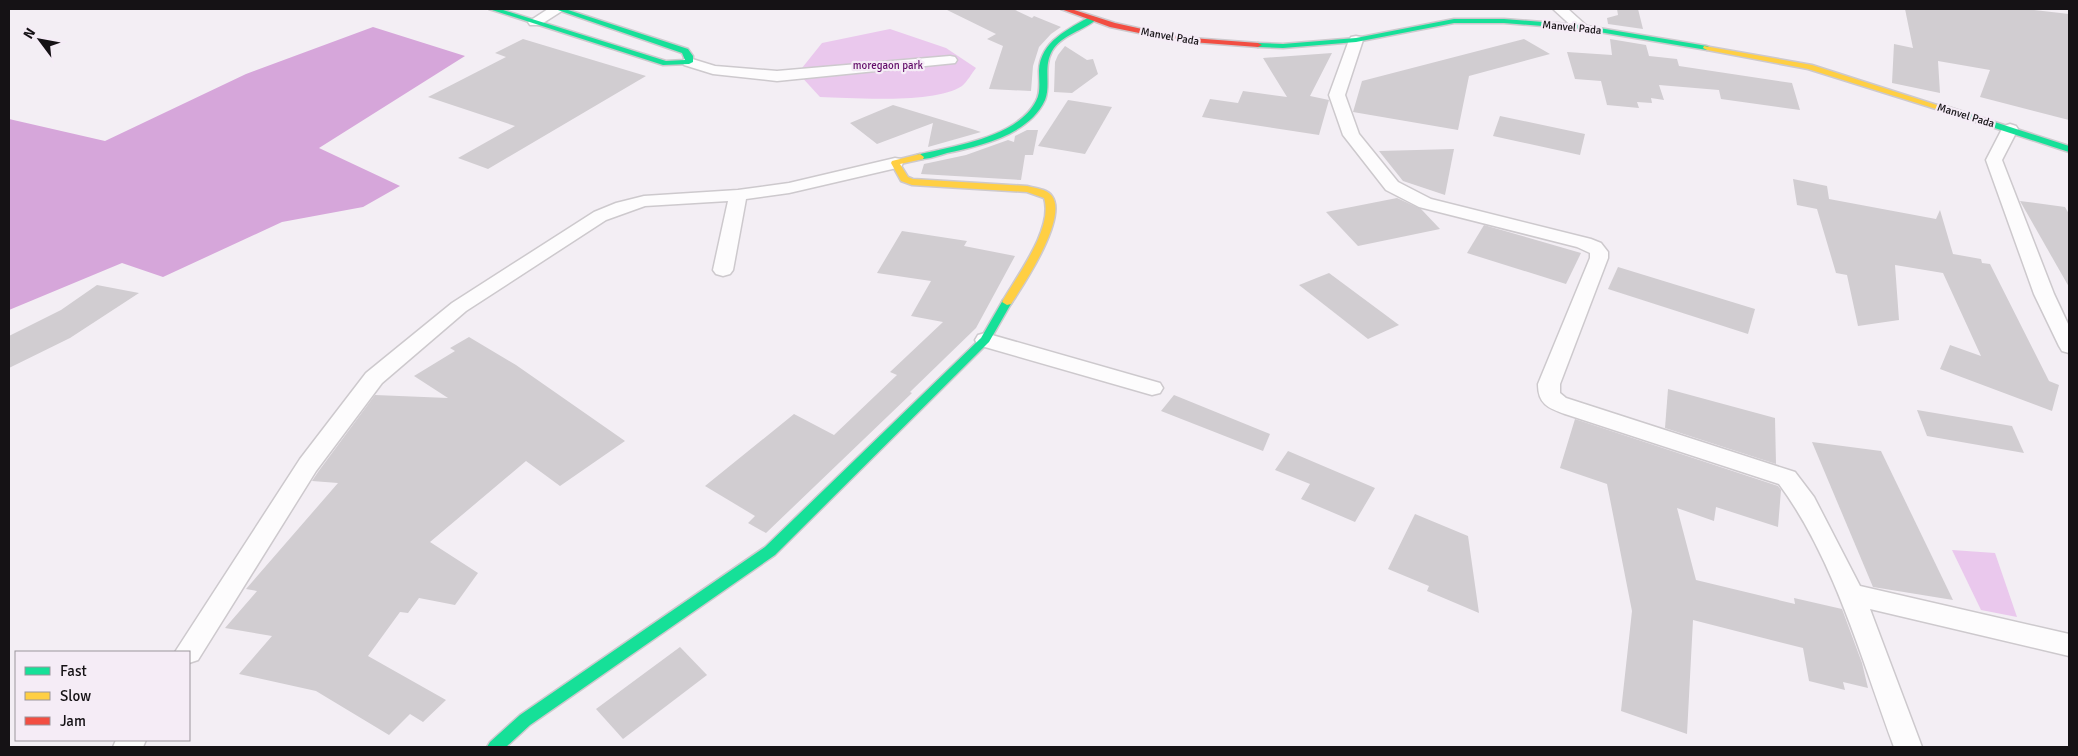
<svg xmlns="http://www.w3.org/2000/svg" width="2078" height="756" viewBox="0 0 2078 756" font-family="Signika,sans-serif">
	<rect width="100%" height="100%" fill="#f3eef4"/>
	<g fill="#eac8ed">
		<path d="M890 29 946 48 976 68C972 73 967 82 962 86 936 104 853 98 820 97L798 73 822 43Z"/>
		<polygon points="1952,550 1995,553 2017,617 1981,610"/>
	</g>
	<polygon fill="#d6a6da" points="373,27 465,56 319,148 400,186 363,207 282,222 163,277 122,263 9,310 9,119 105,141 246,74"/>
	<g fill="#d1cdd1">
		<polygon points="945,9 1013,9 1032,18 1034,16 1061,27 1051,34 1039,47 1033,66 1031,91 989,89 1003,46 987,39 996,34"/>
		<polygon points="1617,9 1638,9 1643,29 1608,24 1607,18 1618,15"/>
		<polygon points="1905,9 2025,9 2069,14 2069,120 1980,97 1990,70 1938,61 1940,93 1892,83 1894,44 1913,48"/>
		<polygon points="523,39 646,76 488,169 458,158 515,126 428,97 506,57 495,53"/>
		<polygon points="1524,39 1550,54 1469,76 1458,130 1353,112 1362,81"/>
		<polygon points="1610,39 1646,45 1649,56 1677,59 1679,66 1792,83 1800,110 1721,99 1719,90 1659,85 1664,100 1651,98 1652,103 1637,102 1639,108 1607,105 1601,81 1575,79 1567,52 1612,55"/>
		<polygon points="1065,46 1087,60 1093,59 1098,74 1072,93 1054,92 1055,62 1058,55"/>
		<polygon points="1332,53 1310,96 1329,100 1319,135 1202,117 1210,99 1238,103 1243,91 1287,97 1263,58"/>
		<polygon points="1068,100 1112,107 1085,154 1038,146"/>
		<polygon points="893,105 972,129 981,132 928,147 933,123 877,144 850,123"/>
		<polygon points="1500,116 1585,134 1580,155 1493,136"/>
		<polygon points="1027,130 1038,130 1033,155 1025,155 1021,180 921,174 924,164 966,155 1008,140 1014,142 1015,136"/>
		<polygon points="1454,149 1445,195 1403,181 1379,151"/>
		<polygon points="1793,179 1827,186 1829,199 1936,219 1940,210 1953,254 1981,259 1982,263 1990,264 2049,381 2059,385 2052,411 1940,369 1950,345 1981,356 1943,273 1895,265 1899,320 1858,326 1847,275 1836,273 1817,209 1797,205"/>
		<polygon points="1397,198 1421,209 1440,229 1358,246 1326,212"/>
		<polygon points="2020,201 2065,207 2069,214 2069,287"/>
		<polygon points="1484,225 1581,253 1566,284 1467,253"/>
		<polygon points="902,231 967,241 964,246 1015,256 976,328 910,392 912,393 766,533 748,523 755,516 705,486 794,414 834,435 897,375 890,372 943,322 911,316 931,281 877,273"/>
		<polygon points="1618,267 1755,309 1748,334 1608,289"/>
		<polygon points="1329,273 1399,325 1368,339 1299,285"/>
		<polygon points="97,285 139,293 70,338 9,368 9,336 61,310"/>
		<polygon points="469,337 516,365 625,441 560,486 526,461 430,542 478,573 455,605 419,598 408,613 400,612 368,656 446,700 423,722 410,714 389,735 316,691 239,674 272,636 225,628 257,591 246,589 338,483 312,481 318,472 375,395 448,398 414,376 455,351 450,348"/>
		<polygon points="1668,389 1775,418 1776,464 1665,428"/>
		<polygon points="1174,395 1270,434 1263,451 1161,411"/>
		<polygon points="1917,410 2012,426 2024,453 1927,436"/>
		<polygon points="1575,419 1778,486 1781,490 1778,527 1716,507 1714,521 1677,508 1696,580 1795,604 1794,598 1842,609 1862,663 1868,688 1843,682 1845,690 1809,681 1803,648 1693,620 1687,734 1621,711 1632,611 1607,484 1560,468"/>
		<polygon points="1812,442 1881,451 1953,600 1873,587"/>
		<polygon points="1288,451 1375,488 1355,522 1301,499 1310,484 1275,470"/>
		<polygon points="1415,514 1468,536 1479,613 1427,591 1429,586 1388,569"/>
		<polygon points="680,647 707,675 623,739 596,709"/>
	</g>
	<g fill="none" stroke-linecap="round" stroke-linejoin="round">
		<g stroke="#cdc9cd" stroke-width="3">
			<g id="street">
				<polygon points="548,9 565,9 540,25 530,25 528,22"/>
				<polygon points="1553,9 1568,9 1588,27 1581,31 1576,30"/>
				<path d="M1356 36 1361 37 1363 40 1345 95 1359 134 1398 182 1431 199 1591 239 1601 243 1608 252V258L1560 384V393L1566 398 1795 472 1814 497 1860 586 2069 634V656L1870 609 1922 747H1894C1862 661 1834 558 1779 484L1565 414C1548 408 1538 404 1538 384L1590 258V253L1577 247 1419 207 1386 190 1343 135 1329 95 1349 40 1351 37Z"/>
				<polygon points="950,56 955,57 957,60 955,63 777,81 713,74 684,65 682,62 684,59 689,58 715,66 777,71"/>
				<polygon points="2010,124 2016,126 2018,129 2002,160 2054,294 2069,326 2069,353 2062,351 2059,346 2034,294 1986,160 2002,129 2004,126"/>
				<polygon points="895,158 901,159 903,163 901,167 789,193 746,199 733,270 730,274 723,276 716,274 713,270 728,201 645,206 606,220 466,311 382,383 316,471 198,660 189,663 189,652 175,652 300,459 366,373 452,303 594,212 616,203 644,196 738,190 789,183"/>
				<polygon points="985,333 1160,383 1163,388 1160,393 1152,395 978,345 975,340 978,335"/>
				<polygon points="116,740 146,740 143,747 113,747"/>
			</g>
		</g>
		<g stroke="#cdc9cd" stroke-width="3">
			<g id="fast">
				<polygon points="489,9 500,9 666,61 685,60 682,53 555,9 565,9 688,49 693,56 693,62 689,64 663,65"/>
				<path d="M1091 16 1098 18C1084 31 1062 34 1052 51 1043 67 1051 85 1045 100 1029 135 980 146 947 153 938 156 926 160 917 159V155C953 146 1017 138 1036 101 1041 92 1039 81 1039 71 1040 41 1069 29 1091 16Z"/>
				<polygon points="1454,19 1504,19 1581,25 1707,46 1711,48 1707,50 1581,29 1504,23 1454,23 1356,42 1283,48 1258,47 1254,45 1258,43 1283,44 1356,38"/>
				<polygon points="1936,105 1942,105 2069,146 2069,152 1936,109"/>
				<polygon points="1007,299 1012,302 989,342 775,555 530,725 506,747 487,747 490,742 520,715 765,547 981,338 1003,300"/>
			</g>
		</g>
		<g stroke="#cdc9cd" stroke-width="3">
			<g id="slow">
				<polygon points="1704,46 1812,65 1943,107 1942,109 1936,109 1808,69 1707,50 1703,48"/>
				<path d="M920 154 924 157 923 159 900 164 908 177 913 179 1027 186C1035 188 1047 189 1052 196 1068 218 1024 284 1011 304L1007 305 1002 302C1016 277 1054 228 1044 198L1027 192 912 185 901 181 891 163 892 161Z"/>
			</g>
		</g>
		<g stroke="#cdc9cd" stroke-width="3">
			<polygon id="jam" points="1061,9 1071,9 1115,23 1178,37 1258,43 1262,45 1258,47 1178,41 1110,27"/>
		</g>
		<use href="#street" fill="#fdfcfd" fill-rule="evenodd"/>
		<use href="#fast" fill="#16e098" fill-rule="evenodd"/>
		<use href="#slow" fill="#ffcf43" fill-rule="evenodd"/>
		<use href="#jam" fill="#f24e42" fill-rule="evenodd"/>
	</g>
	<g text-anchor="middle" stroke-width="4.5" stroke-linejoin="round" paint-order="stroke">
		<g font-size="11" fill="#151215" stroke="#f5ecf6">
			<text transform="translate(1572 27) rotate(6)" y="4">Manvel Pada</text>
			<text transform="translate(1170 36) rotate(10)" y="4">Manvel Pada</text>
			<text transform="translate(1966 115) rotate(17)" y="4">Manvel Pada</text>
		</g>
		<g font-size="11" fill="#620d69" stroke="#f5ecf6">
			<text x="888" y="69">moregaon park</text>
		</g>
	</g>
	<rect width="2078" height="756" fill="none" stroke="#151215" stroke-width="20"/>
	<rect x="15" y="651" width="175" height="90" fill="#f5ecf6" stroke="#9b959c"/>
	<rect x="25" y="667" width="25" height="8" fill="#16e098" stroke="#9b959c"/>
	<text x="60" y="676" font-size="15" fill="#151215">Fast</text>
	<rect x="25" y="692" width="25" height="8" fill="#ffcf43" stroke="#9b959c"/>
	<text x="60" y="701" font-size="15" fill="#151215">Slow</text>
	<rect x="25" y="717" width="25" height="8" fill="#f24e42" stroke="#9b959c"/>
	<text x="60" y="726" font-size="15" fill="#151215">Jam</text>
	<g transform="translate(40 40) rotate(302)" stroke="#f5ecf6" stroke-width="4" paint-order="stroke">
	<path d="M0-4L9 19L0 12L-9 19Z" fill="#151215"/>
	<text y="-8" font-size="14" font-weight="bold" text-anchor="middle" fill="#151215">N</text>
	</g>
</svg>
